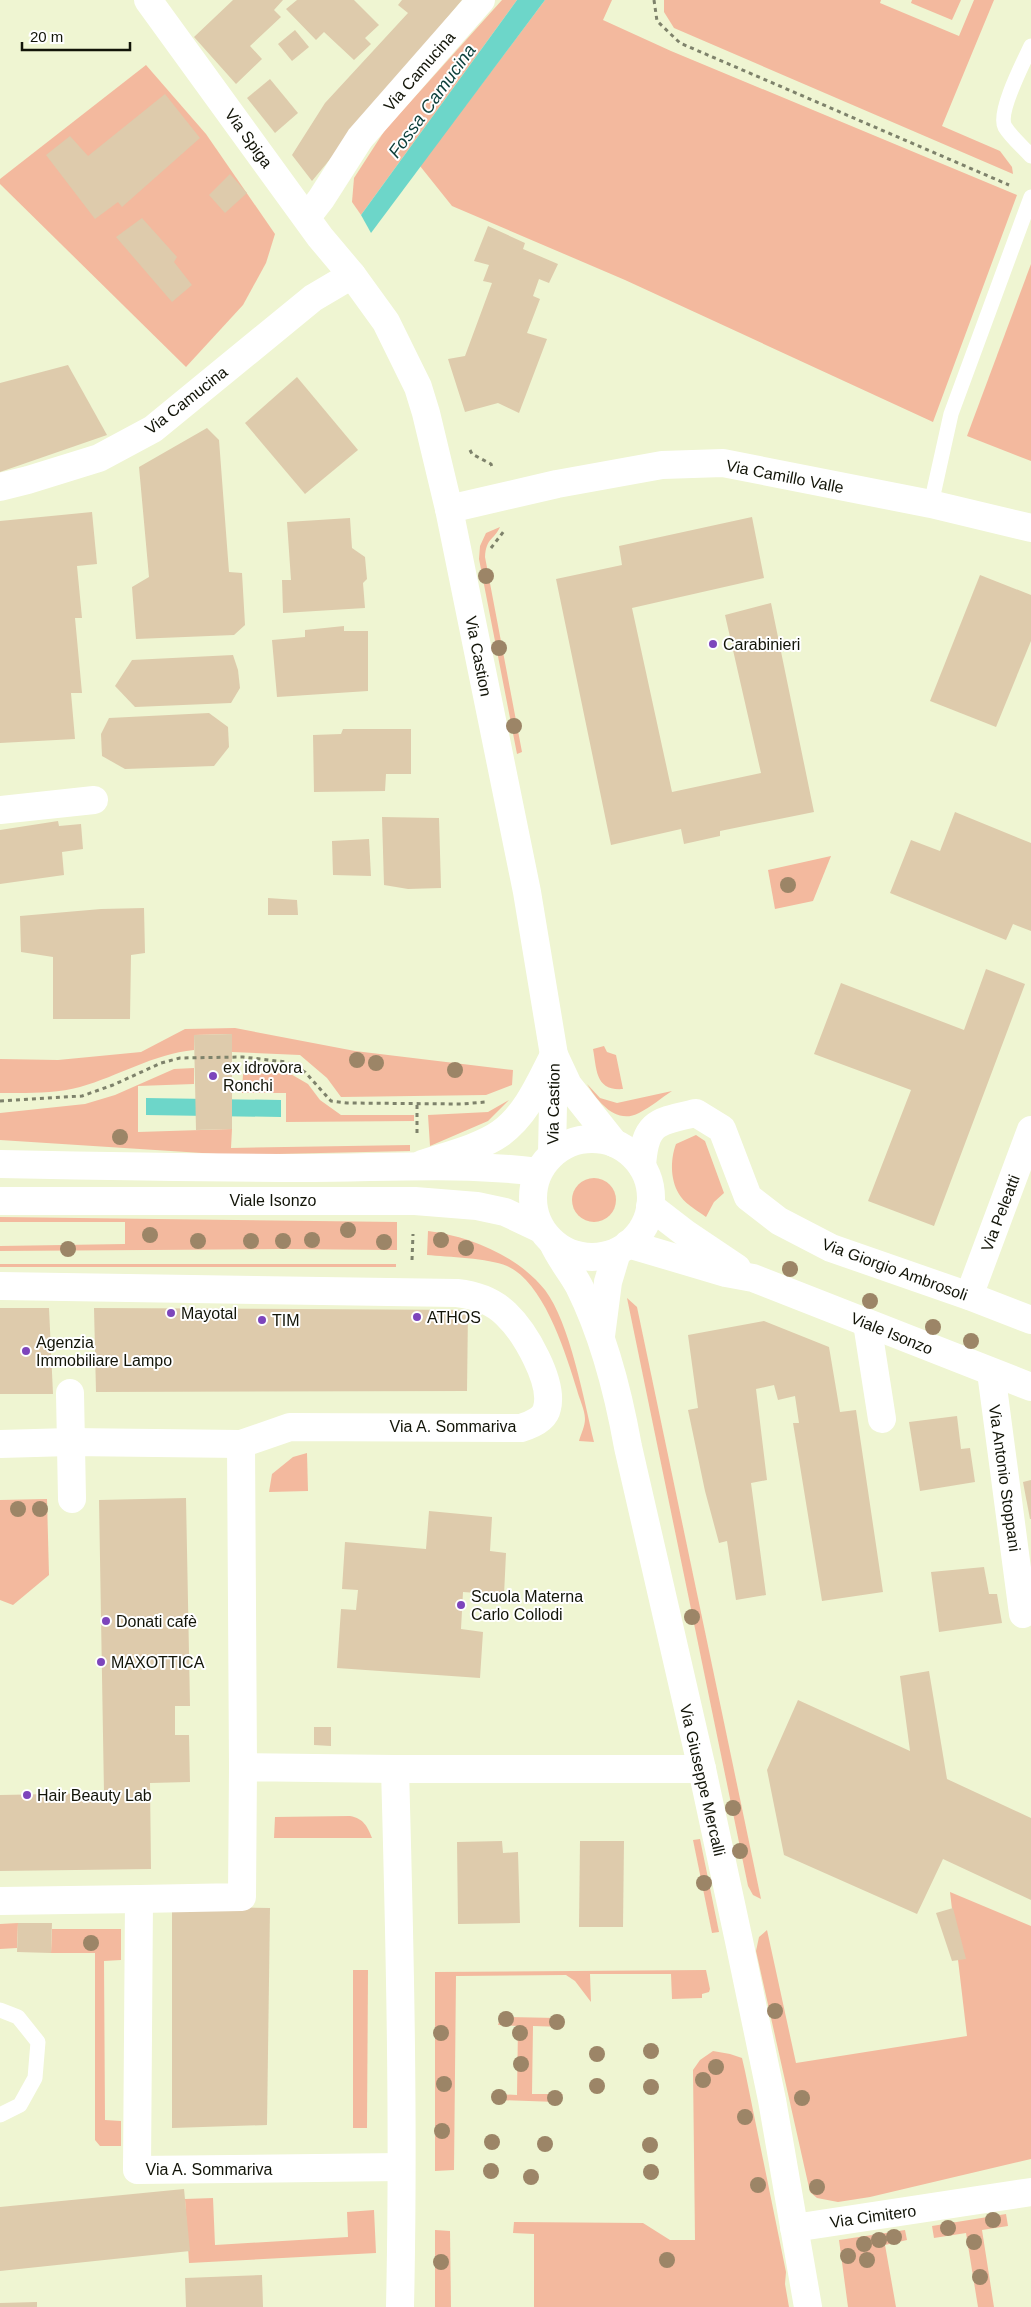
<svg xmlns="http://www.w3.org/2000/svg" width="1031" height="2307" viewBox="0 0 1031 2307" font-family="Helvetica,sans-serif">
	<rect width="100%" height="100%" fill="#eff5d2"/>
	<g fill="#f3b99e">
		<polygon points="502,0 517,0 361,215 352,202 354,178 385,130"/>
		<polygon points="545,0 612,0 603,20 671,51 1017,195 933,422 625,280 452,206 420,166"/>
		<polygon points="664,0 881,0 880,3 959,36 974,0 994,0 942,126 1000,151 1012,167 1013,174 674,28 664,12"/>
		<polygon points="912,0 961,0 952,20 911,3"/>
		<polygon points="146,65 206,134 275,234 266,263 243,305 186,367 0,184 0,179"/>
		<polygon points="1031,264 1031,461 967,436"/>
		<path d="M500 527C494 540 486 538 485 557L522 752 517 754 479 559 480 546 486 533Z"/>
		<polygon points="831,856 813,901 775,909 768,870"/>
		<path d="M235 1028 355 1051 513 1070 512 1085 486 1095 341 1097 327 1078 300 1055 232 1052V1034L194 1035V1050C153 1054 119 1076 80 1087 55 1094 26 1093 0 1093V1059L58 1060 141 1052 185 1029Z"/>
		<path d="M604 1046 607 1052 616 1055 623 1089C595 1091 597 1070 593 1049Z"/>
		<polygon points="194,1068 194,1084 138,1086 138,1132 232,1129 231,1148 410,1145 410,1151 233,1155 0,1140 0,1113 85,1104 115,1095 174,1069"/>
		<polygon points="289,1073 308,1084 320,1100 341,1115 414,1115 414,1121 286,1122 286,1093 242,1093 243,1074"/>
		<path d="M587 1084 600 1098 617 1103 672 1091C661 1098 651 1107 639 1113 616 1125 598 1102 587 1084Z"/>
		<polygon points="509,1100 488,1121 430,1146 428,1115 488,1112"/>
		<path d="M696 1135 705 1141 724 1193 714 1202 706 1217C698 1211 687 1205 681 1197 670 1182 670 1160 676 1144Z"/>
		<circle cx="594" cy="1200" r="22"/>
		<polygon points="0,1217 397,1222 397,1250 283,1249 0,1251 0,1246 125,1244 125,1222 0,1222"/>
		<path d="M428 1231C469 1236 518 1256 545 1290 570 1323 584 1400 594 1442L579 1441C581 1434 585 1426 585 1419 585 1410 579 1398 577 1390 566 1354 544 1282 507 1266 488 1258 448 1257 427 1255Z"/>
		<rect x="0" y="1264" width="396" height="3"/>
		<polygon points="627,1298 637,1307 761,1899 753,1895 748,1886"/>
		<polygon points="307,1453 308,1491 269,1492 272,1474 293,1457"/>
		<polygon points="47,1499 49,1575 13,1605 0,1600 0,1500"/>
		<path d="M350 1816C364 1819 367 1826 372 1838H274L275 1817Z"/>
		<polygon points="700,1839 719,1932 712,1933 693,1840"/>
		<polygon points="950,1892 1031,1926 1031,2159 870,2197 838,2202 817,2198 810,2192 756,1951 759,1937 767,1930 796,2063 967,2036"/>
		<polygon points="18,1923 17,1948 0,1949 0,1924"/>
		<polygon points="52,1929 121,1929 121,1960 104,1961 105,2120 121,2121 121,2146 100,2146 95,2140 95,1953 51,1953"/>
		<polygon points="353,1970 368,1970 367,2128 353,2128"/>
		<polygon points="706,1970 710,1989 709,1992 702,1994 702,1998 672,1999 671,1974 590,1974 591,2002 575,1981 566,1975 456,1976 454,2170 435,2171 435,1972"/>
		<polygon points="505,2017 557,2018 563,2021 564,2027 533,2026 532,2094 563,2094 557,2102 497,2100 494,2094 517,2095 518,2026 498,2025 500,2019"/>
		<polygon points="713,2051 730,2054 742,2058 745,2071 786,2272 785,2284 789,2307 534,2307 534,2234 513,2233 514,2222 643,2223 670,2240 695,2240 693,2070 700,2060"/>
		<polygon points="213,2198 215,2245 348,2237 347,2212 374,2210 376,2253 189,2263 185,2199"/>
		<polygon points="1006,2214 1008,2226 982,2230 994,2307 978,2307 966,2233 934,2238 932,2226"/>
		<polygon points="435,2230 450,2231 451,2307 435,2307"/>
		<polygon points="905,2230 907,2240 885,2245 896,2307 848,2307 839,2240"/>
	</g>
	<g fill="#6dd6c9">
		<polygon points="517,0 545,0 371,233 361,215"/>
		<polygon points="146,1098 281,1100 281,1117 146,1115"/>
	</g>
	<g fill="#decbac">
		<polygon points="233,0 283,0 274,10 281,17 250,46 262,59 236,84 194,37"/>
		<polygon points="297,0 354,0 379,25 365,38 371,44 354,60 324,32 316,40 286,9"/>
		<polygon points="402,0 462,0 312,181 292,155 325,103 408,13 398,5"/>
		<polygon points="295,30 309,47 292,61 278,44"/>
		<polygon points="270,79 298,113 275,133 247,98"/>
		<polygon points="165,94 200,138 122,207 118,202 95,219 46,155 70,136 88,156"/>
		<polygon points="230,174 247,193 225,213 209,195"/>
		<polygon points="142,218 177,257 174,262 192,285 172,302 116,237"/>
		<polygon points="488,226 525,243 523,249 558,264 549,283 539,279 533,296 540,299 527,333 547,339 519,413 498,403 465,412 448,359 465,356 492,283 483,281 489,265 474,261"/>
		<polygon points="68,365 107,435 0,472 0,383"/>
		<polygon points="297,377 358,450 305,494 245,423"/>
		<polygon points="207,428 219,440 229,572 242,573 245,625 234,635 136,639 132,587 149,577 139,467"/>
		<polygon points="92,512 97,564 77,566 82,618 75,618 82,693 71,693 75,739 0,743 0,521"/>
		<polygon points="752,517 764,578 632,608 672,792 761,773 725,615 771,603 814,812 720,831 720,836 684,844 681,829 611,845 556,579 622,565 619,546"/>
		<polygon points="350,518 352,548 365,557 367,579 363,583 365,608 283,613 282,580 291,580 287,522"/>
		<polygon points="980,575 1031,595 1031,641 996,727 930,701"/>
		<polygon points="344,626 344,631 368,631 368,691 277,697 272,640 305,637 305,630"/>
		<polygon points="233,655 238,670 240,688 231,703 135,707 115,686 132,660"/>
		<polygon points="209,713 228,727 229,747 214,766 125,769 102,756 101,734 109,718"/>
		<polygon points="343,729 411,729 411,774 386,774 385,791 314,792 313,735 341,734"/>
		<polygon points="955,812 1031,843 1031,931 1013,924 1006,940 890,893 911,840 940,851"/>
		<polygon points="382,817 439,818 441,888 408,889 384,885"/>
		<polygon points="58,821 59,826 81,824 83,849 62,852 64,875 0,884 0,830"/>
		<polygon points="369,839 371,876 333,875 332,841"/>
		<polygon points="268,898 297,900 298,915 268,915"/>
		<polygon points="144,908 145,953 131,955 130,1019 53,1019 53,957 21,952 20,916 101,909"/>
		<polygon points="986,969 1025,984 934,1226 868,1201 911,1090 814,1054 841,983 964,1030"/>
		<polygon points="232,1034 232,1129 196,1130 194,1035"/>
		<polygon points="0,1308 49,1308 53,1394 0,1394"/>
		<polygon points="94,1308 468,1310 467,1391 96,1392"/>
		<polygon points="764,1321 829,1347 840,1412 856,1410 883,1592 822,1601 793,1423 799,1423 795,1396 778,1400 774,1385 756,1389 767,1480 751,1483 766,1595 736,1600 727,1541 719,1543 705,1491 688,1410 698,1408 688,1335"/>
		<polygon points="957,1416 961,1449 970,1448 975,1482 920,1491 909,1422"/>
		<polygon points="1031,1480 1031,1519 1030,1519 1023,1482"/>
		<polygon points="186,1498 190,1706 175,1706 175,1735 189,1735 190,1782 150,1783 151,1869 0,1871 0,1795 104,1793 99,1500"/>
		<polygon points="429,1511 492,1517 490,1551 506,1553 504,1595 463,1592 461,1629 483,1632 480,1678 337,1668 341,1609 356,1610 358,1590 342,1589 345,1542 426,1549"/>
		<polygon points="984,1567 989,1594 997,1594 1002,1623 939,1632 931,1572"/>
		<polygon points="929,1671 947,1779 1031,1818 1031,1900 943,1859 917,1914 784,1855 767,1770 798,1700 910,1751 900,1676"/>
		<polygon points="314,1727 331,1727 331,1746 314,1745"/>
		<polygon points="502,1841 503,1853 518,1852 520,1923 458,1924 457,1842"/>
		<polygon points="580,1841 624,1841 623,1927 579,1927"/>
		<polygon points="172,1906 270,1908 267,2125 172,2128"/>
		<polygon points="953,1908 966,1959 952,1961 936,1913"/>
		<polygon points="18,1923 52,1923 51,1953 17,1952"/>
		<polygon points="184,2189 190,2251 0,2271 0,2207"/>
		<polygon points="262,2275 263,2307 186,2307 185,2278"/>
		<polygon points="37,2302 37,2307 0,2307 0,2303"/>
	</g>
	<g fill="none" stroke-linecap="round" stroke-linejoin="round">
		<g stroke="#7e826b" stroke-width="3" stroke-dasharray="4 4" stroke-linecap="butt">
			<polyline points="654,0 657,21 680,43 1009,185"/>
			<polyline points="470,450 472,454 491,464 492,467"/>
			<polyline points="491,548 504,531"/>
			<polyline points="0,1101 82,1096 113,1085 161,1063 180,1058 243,1057 286,1062 305,1072 331,1101 347,1103 462,1104 486,1102"/>
			<polyline points="417,1133 417,1103"/>
			<polyline points="412,1260 413,1234"/>
		</g>
		<g stroke="#fff" stroke-width="15">
			<path d="M1031 46C1024 61 997 113 1005 127 1011 137 1023 147 1031 156"/>
			<polyline points="931,504 951,414 1031,197"/>
			<polyline points="0,2010 18,2017 38,2042 35,2078 20,2105 0,2115"/>
		</g>
		<g stroke="#fff" stroke-width="28">
			<polyline points="148,0 320,237 352,275 386,322 418,387 426,413 449,509 527,892 554,1055 552,1154"/>
			<polyline points="307,217 321,199 360,138 481,0"/>
			<polyline points="0,487 28,480 99,458 153,429 313,298 352,275"/>
			<polyline points="449,509 557,484 662,465 723,463 931,504 1031,528"/>
			<polyline points="0,810 94,800"/>
			<path d="M422 1164C446 1156 480 1148 501 1133 527 1114 540 1082 554 1055L568 1085 614 1143"/>
			<path d="M642 1166C645 1122 656 1122 696 1113L722 1129 748 1197 779 1221 831 1248 969 1296 1031 1320"/>
			<path d="M553 1243C560 1259 571 1271 579 1286 604 1336 618 1391 628 1447L702 1769 739 1941 772 2100 808 2307"/>
			<path d="M0 1286 457 1293C475 1295 493 1301 506 1314 525 1332 554 1382 547 1408 545 1419 531 1425 521 1428L290 1427 241 1444 70 1442 0 1444"/>
			<polyline points="969,1296 1031,1130"/>
			<polyline points="867,1323 882,1419"/>
			<polyline points="601,1336 608,1282 617,1252"/>
			<polyline points="991,1372 1023,1614"/>
			<polyline points="70,1393 72,1499"/>
			<polyline points="241,1444 243,1767"/>
			<polyline points="395,1769 243,1767 242,1897 139,1899 137,2170 401,2167"/>
			<polyline points="0,1901 139,1899"/>
			<polyline points="794,2228 1031,2192"/>
			<path d="M400 2307C404 2128 400 1948 395 1769H702"/>
		</g>
		<g stroke="#fff" stroke-width="28">
			<circle cx="592" cy="1198" r="59"/>
			<path d="M0 1164C102 1166 205 1168 307 1168 384 1168 462 1162 538 1172"/>
			<polyline points="0,1201 415,1201 477,1206 505,1212 541,1229"/>
			<polyline points="650,1206 685,1233 737,1268"/>
			<polyline points="628,1244 726,1273 753,1278 1031,1387"/>
		</g>
	</g>
	<g fill="#9c8567">
		<circle cx="486" cy="576" r="8"/>
		<circle cx="499" cy="648" r="8"/>
		<circle cx="514" cy="726" r="8"/>
		<circle cx="788" cy="885" r="8"/>
		<circle cx="357" cy="1060" r="8"/>
		<circle cx="376" cy="1063" r="8"/>
		<circle cx="455" cy="1070" r="8"/>
		<circle cx="120" cy="1137" r="8"/>
		<circle cx="348" cy="1230" r="8"/>
		<circle cx="150" cy="1235" r="8"/>
		<circle cx="312" cy="1240" r="8"/>
		<circle cx="441" cy="1240" r="8"/>
		<circle cx="198" cy="1241" r="8"/>
		<circle cx="251" cy="1241" r="8"/>
		<circle cx="283" cy="1241" r="8"/>
		<circle cx="384" cy="1242" r="8"/>
		<circle cx="466" cy="1248" r="8"/>
		<circle cx="68" cy="1249" r="8"/>
		<circle cx="790" cy="1269" r="8"/>
		<circle cx="870" cy="1301" r="8"/>
		<circle cx="933" cy="1327" r="8"/>
		<circle cx="971" cy="1341" r="8"/>
		<circle cx="18" cy="1509" r="8"/>
		<circle cx="40" cy="1509" r="8"/>
		<circle cx="692" cy="1617" r="8"/>
		<circle cx="733" cy="1808" r="8"/>
		<circle cx="740" cy="1851" r="8"/>
		<circle cx="704" cy="1883" r="8"/>
		<circle cx="91" cy="1943" r="8"/>
		<circle cx="775" cy="2011" r="8"/>
		<circle cx="506" cy="2019" r="8"/>
		<circle cx="557" cy="2022" r="8"/>
		<circle cx="441" cy="2033" r="8"/>
		<circle cx="520" cy="2033" r="8"/>
		<circle cx="651" cy="2051" r="8"/>
		<circle cx="597" cy="2054" r="8"/>
		<circle cx="521" cy="2064" r="8"/>
		<circle cx="716" cy="2067" r="8"/>
		<circle cx="703" cy="2080" r="8"/>
		<circle cx="444" cy="2084" r="8"/>
		<circle cx="597" cy="2086" r="8"/>
		<circle cx="651" cy="2087" r="8"/>
		<circle cx="499" cy="2097" r="8"/>
		<circle cx="555" cy="2098" r="8"/>
		<circle cx="802" cy="2098" r="8"/>
		<circle cx="745" cy="2117" r="8"/>
		<circle cx="442" cy="2131" r="8"/>
		<circle cx="492" cy="2142" r="8"/>
		<circle cx="545" cy="2144" r="8"/>
		<circle cx="650" cy="2145" r="8"/>
		<circle cx="491" cy="2171" r="8"/>
		<circle cx="651" cy="2172" r="8"/>
		<circle cx="531" cy="2177" r="8"/>
		<circle cx="758" cy="2185" r="8"/>
		<circle cx="817" cy="2187" r="8"/>
		<circle cx="993" cy="2220" r="8"/>
		<circle cx="948" cy="2228" r="8"/>
		<circle cx="894" cy="2237" r="8"/>
		<circle cx="879" cy="2240" r="8"/>
		<circle cx="974" cy="2242" r="8"/>
		<circle cx="864" cy="2244" r="8"/>
		<circle cx="848" cy="2256" r="8"/>
		<circle cx="667" cy="2260" r="8"/>
		<circle cx="867" cy="2260" r="8"/>
		<circle cx="441" cy="2262" r="8"/>
		<circle cx="980" cy="2277" r="8"/>
	</g>
	<g fill="#7d45bc" stroke="#fff" stroke-width="2">
		<circle cx="713" cy="644" r="5"/>
		<circle cx="213" cy="1076" r="5"/>
		<circle cx="171" cy="1313" r="5"/>
		<circle cx="417" cy="1317" r="5"/>
		<circle cx="262" cy="1320" r="5"/>
		<circle cx="26" cy="1351" r="5"/>
		<circle cx="461" cy="1605" r="5"/>
		<circle cx="106" cy="1621" r="5"/>
		<circle cx="101" cy="1662" r="5"/>
		<circle cx="27" cy="1795" r="5"/>
	</g>
	<g text-anchor="middle" stroke-width="4" stroke-linejoin="round" paint-order="stroke">
		<g font-size="16" fill="#121408" stroke="#fff">
			<text transform="translate(419 71) rotate(-49)" y="6">Via Camucina</text>
			<text transform="translate(249 138) rotate(54)" y="6">Via Spiga</text>
			<text transform="translate(186 400) rotate(-38)" y="6">Via Camucina</text>
			<text transform="translate(785 476) rotate(11)" y="6">Via Camillo Valle</text>
			<text transform="translate(479 656) rotate(79)" y="6">Via Castion</text>
			<text transform="translate(553 1104) rotate(-89)" y="6">Via Castion</text>
			<text x="273" y="1206">Viale Isonzo</text>
			<text transform="translate(1000 1213) rotate(-69)" y="6">Via Peleatti</text>
			<text transform="translate(895 1269) rotate(20)" y="6">Via Giorgio Ambrosoli</text>
			<text transform="translate(892 1333) rotate(22)" y="6">Viale Isonzo</text>
			<text x="453" y="1432">Via A. Sommariva</text>
			<text transform="translate(1005 1478) rotate(82)" y="6">Via Antonio Stoppani</text>
			<text transform="translate(703 1780) rotate(77)" y="6">Via Giuseppe Mercalli</text>
			<text x="209" y="2175">Via A. Sommariva</text>
			<text transform="translate(873 2216) rotate(-8)" y="6">Via Cimitero</text>
		</g>
		<g font-size="16" fill="#121408" stroke="#fff" text-anchor="start">
			<text x="723" y="650">Carabinieri</text>
			<text x="223" y="1073">ex idrovora<tspan x="223" dy="18">Ronchi</tspan></text>
			<text x="181" y="1319">Mayotal</text>
			<text x="427" y="1323">ATHOS</text>
			<text x="272" y="1326">TIM</text>
			<text x="36" y="1348">Agenzia<tspan x="36" dy="18">Immobiliare Lampo</tspan></text>
			<text x="471" y="1602">Scuola Materna<tspan x="471" dy="18">Carlo Collodi</tspan></text>
			<text x="116" y="1627">Donati cafè</text>
			<text x="111" y="1668">MAXOTTICA</text>
			<text x="37" y="1801">Hair Beauty Lab</text>
		</g>
		<g font-size="18" font-style="italic" fill="#0c3e39" stroke="#fff">
			<text transform="translate(432 101) rotate(-54)" y="6">Fossa Camucina</text>
		</g>
	</g>
	<path d="M22 42v8h108v-8" fill="none" stroke="#121408" stroke-width="2.5"/>
	<text x="30" y="42" font-size="15" fill="#121408" stroke="#ffffff" stroke-width="4" paint-order="stroke">20 m</text>
</svg>
